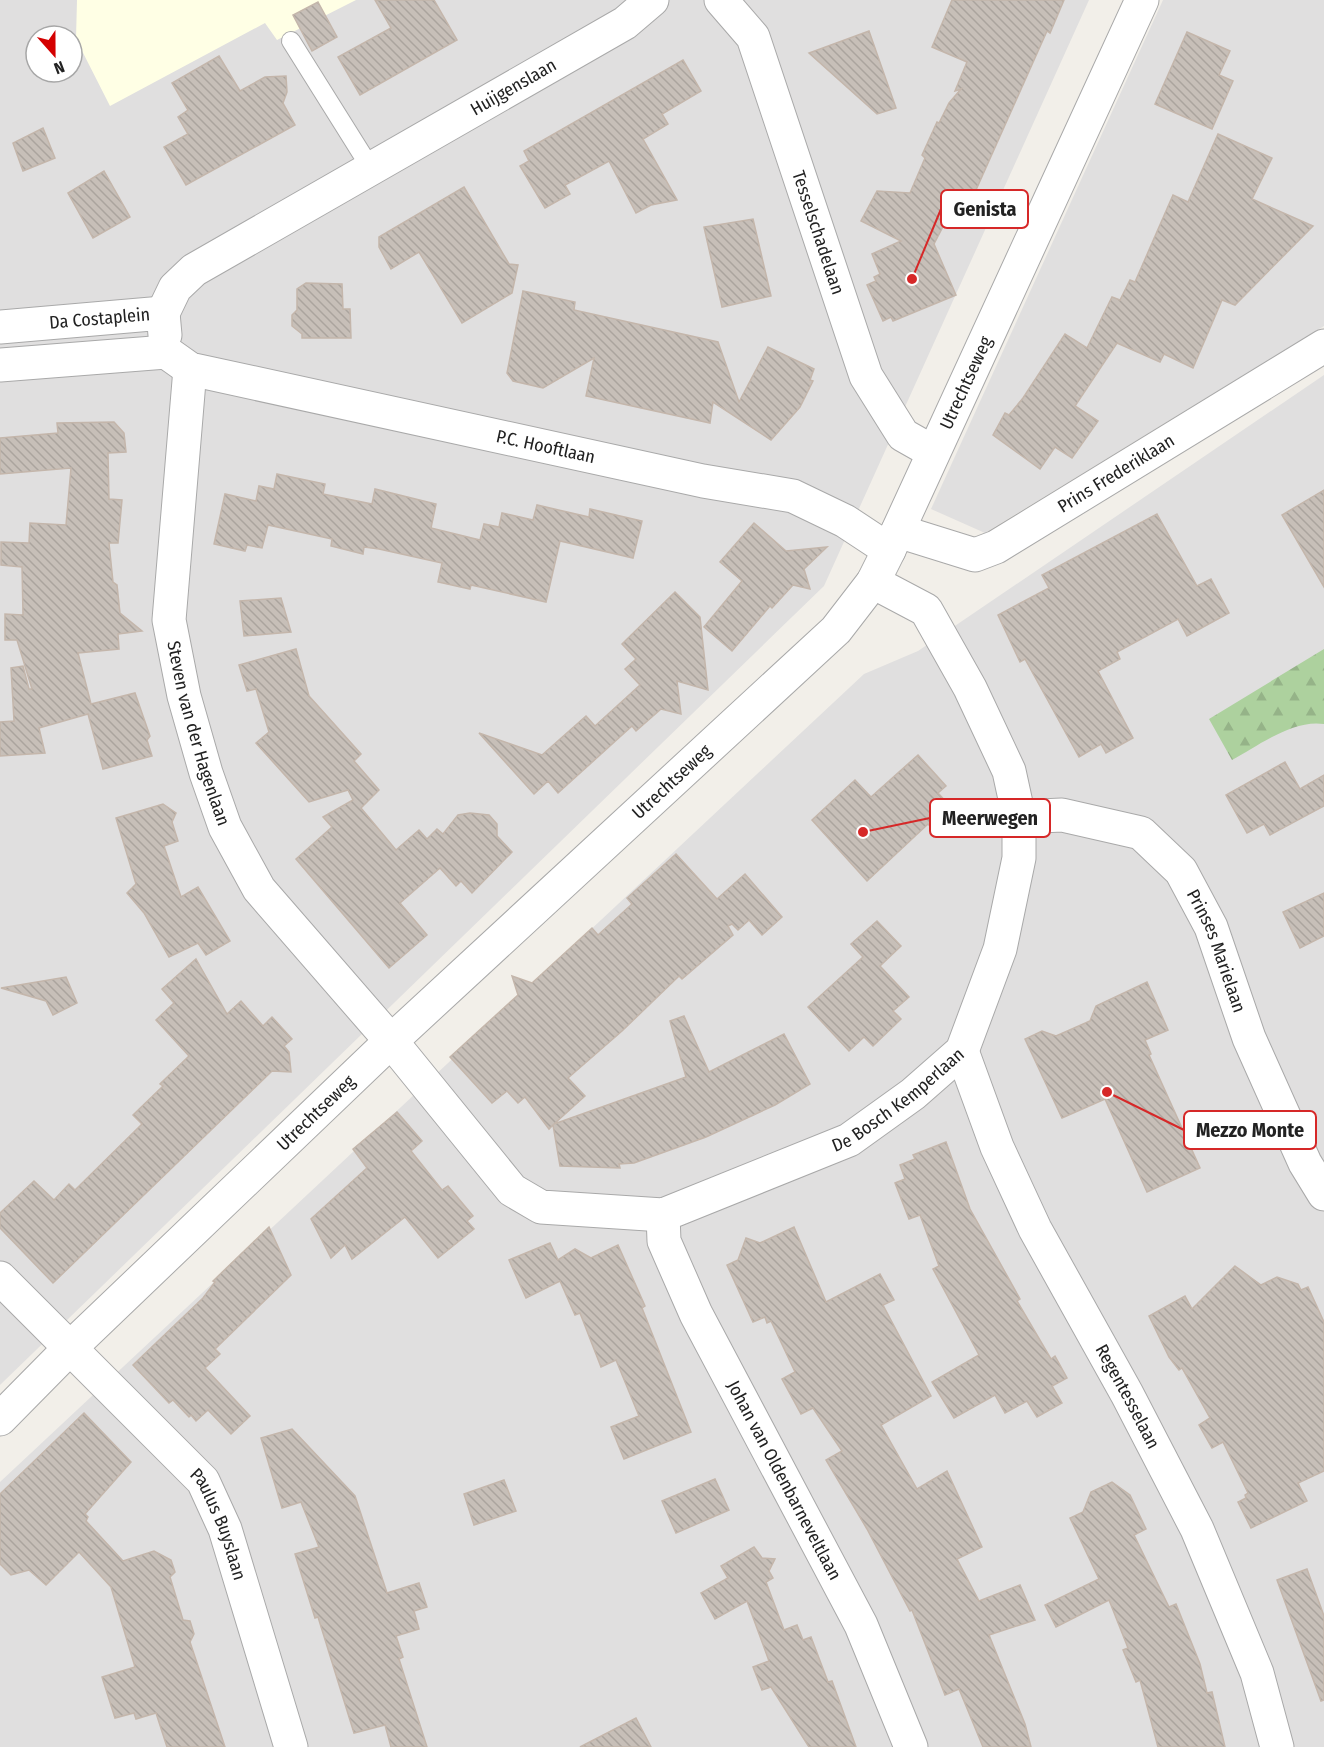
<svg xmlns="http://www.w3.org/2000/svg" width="1324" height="1747" viewBox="0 0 1324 1747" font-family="'Fira Sans Condensed',sans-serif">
	<defs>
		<pattern id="forest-firs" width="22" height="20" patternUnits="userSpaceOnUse" patternTransform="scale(1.5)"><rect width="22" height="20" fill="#add19e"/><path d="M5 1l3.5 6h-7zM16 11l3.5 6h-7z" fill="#95b388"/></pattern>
		<pattern id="building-back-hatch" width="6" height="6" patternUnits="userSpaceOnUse" patternTransform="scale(1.5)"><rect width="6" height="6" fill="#c7bfb8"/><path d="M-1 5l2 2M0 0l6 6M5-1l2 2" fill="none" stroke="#aba49e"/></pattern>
	</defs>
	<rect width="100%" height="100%" fill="#f2efe9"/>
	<g fill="#e0dfdf" fill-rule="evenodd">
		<path d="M0 0H1089L824 586 0 1385ZM36 36H72V72H36Z"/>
		<polygon points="1163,0 1324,0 1324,326 985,533 931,509"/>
		<polygon points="1324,375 1324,1747 0,1747 0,1482 864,674 918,651"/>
	</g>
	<polygon fill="#ffffe5" points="77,0 356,0 277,40 265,23 110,106 76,39"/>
	<path fill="url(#forest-firs)" d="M1324 649V724C1293 719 1258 746 1232 760L1209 719Z"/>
	<g fill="url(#building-back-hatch)" stroke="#c4b6ab" stroke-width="1.5">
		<polygon points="375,0 434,0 457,40 360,95 338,57 391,28"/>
		<polygon points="952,0 1064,0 1050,33 1047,31 963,219 950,213 934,244 956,295 893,321 891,317 883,321 867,285 876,281 874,277 880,274 872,254 901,241 861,221 877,191 910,193 925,158 922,155 937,122 939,123 949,103 961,89 955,91 967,62 932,47"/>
		<polygon points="318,2 337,37 312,51 293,15"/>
		<polygon points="869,31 896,108 877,114 809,53"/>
		<polygon points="1187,32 1230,51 1219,75 1233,81 1212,129 1155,104"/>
		<polygon points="219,56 240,91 265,77 286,76 287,92 283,103 295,125 186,185 164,147 188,134 178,117 188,110 172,83"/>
		<polygon points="683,60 701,91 662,114 668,124 643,139 677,200 651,205 636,213 609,161 565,185 570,194 545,208 520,166 529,161 524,151"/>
		<polygon points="43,128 55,158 23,171 13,143"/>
		<polygon points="1218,134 1272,158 1252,199 1313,226 1235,305 1222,300 1193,368 1164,354 1160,362 1117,343 1075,406 1098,421 1072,458 1055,447 1040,469 993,435 1005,413 1009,415 1023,398 1065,334 1087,348 1112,297 1120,300 1130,280 1135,282 1173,195 1188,202"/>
		<polygon points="104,171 130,217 93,238 68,193"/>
		<polygon points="464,187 509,264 518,265 512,293 462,323 419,252 391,269 379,247 379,237"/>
		<polygon points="753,219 771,296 722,307 704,227"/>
		<polygon points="306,283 342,284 343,309 350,309 351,338 302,338 302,334 292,326 292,315 297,310 297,289"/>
		<polygon points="523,291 575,302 574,310 718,342 739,402 768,347 814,369 810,380 813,381 800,407 771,440 713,402 710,423 586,396 594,358 543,388 513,381 507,373"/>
		<polygon points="114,422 124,433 126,452 108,453 109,499 122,500 118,543 109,543 113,582 117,585 120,613 142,631 118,634 119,649 78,653 91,704 135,693 150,736 147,740 152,756 103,769 88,714 39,728 45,753 0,756 0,722 14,721 11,668 23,666 29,689 32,689 17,640 5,640 5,614 23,615 22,567 1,565 1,542 29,543 30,523 66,525 71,468 0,474 0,438 58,433 57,423"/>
		<polygon points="277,474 325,484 323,494 372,504 375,489 436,504 431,528 480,540 484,524 499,527 502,513 533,520 537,505 589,517 590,509 642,521 633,558 560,541 546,602 471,585 470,589 438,582 442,563 379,549 364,547 363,554 331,546 332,539 268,525 262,548 247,545 245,551 214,544 225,494 256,501 259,486 274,489"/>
		<polygon points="1324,490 1324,587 1282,515"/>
		<polygon points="1157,514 1197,586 1211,579 1229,613 1187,636 1178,619 1117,652 1120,659 1098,671 1133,738 1106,753 1101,744 1079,757 1025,659 1020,662 998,615 1049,588 1042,575"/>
		<polygon points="754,523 786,551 827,547 804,569 810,589 793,585 772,608 770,606 732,651 704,627 742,581 720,562"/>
		<polygon points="675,592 700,617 708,690 677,681 681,714 661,709 636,731 632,726 558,793 548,781 534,794 479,733 542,755 586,716 595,726 640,685 625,669 636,659 622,644"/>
		<polygon points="281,598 291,632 244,636 240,601"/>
		<polygon points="296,649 309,696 361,754 354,761 379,790 361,808 396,850 419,830 427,839 437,829 443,834 458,815 470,813 489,815 497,824 497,836 512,852 472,893 461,881 456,886 440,868 400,903 427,935 389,968 296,859 332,827 323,817 353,800 348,790 309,802 256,743 269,732 256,689 247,691 239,665"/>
		<polygon points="918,755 946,786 938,793 960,817 939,836 928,824 867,881 812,820 855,780 871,797"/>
		<polygon points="1285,762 1300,789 1324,775 1324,806 1270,835 1264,824 1247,833 1226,795"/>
		<polygon points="163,804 176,813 172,822 178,841 164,846 181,897 198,887 230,941 206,955 198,943 169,957 144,913 127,893 136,884 116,818"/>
		<polygon points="676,854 717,899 745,874 782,917 762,935 749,920 738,930 732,924 728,926 733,935 682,979 679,976 622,1031 568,1078 585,1096 554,1124 686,1077 670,1021 684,1016 709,1072 784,1034 810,1084 775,1105 706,1137 634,1163 619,1164 620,1168 560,1166 553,1125 549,1129 525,1097 518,1103 507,1091 492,1103 450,1057 518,995 512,976 532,983 592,928 598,935 632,904 627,898"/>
		<polygon points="1324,893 1324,936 1300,948 1283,912"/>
		<polygon points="877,921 901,946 880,966 909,997 893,1011 901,1019 873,1046 864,1037 849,1051 808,1007 863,957 851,944"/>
		<polygon points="196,959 227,1014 241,1001 263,1026 272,1017 292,1039 284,1046 289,1052 291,1072 272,1071 53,1283 0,1228 0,1213 34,1181 54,1200 69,1184 75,1190 142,1124 133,1115 163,1086 160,1084 189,1056 156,1020 174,1003 162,989"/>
		<polygon points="66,977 77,1003 53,1015 46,1001 1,988"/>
		<polygon points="1147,982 1168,1030 1145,1040 1151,1054 1149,1055 1200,1168 1147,1192 1105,1099 1062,1118 1025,1039 1042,1031 1056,1036 1090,1021 1096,1006"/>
		<polygon points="397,1112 422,1141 411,1151 442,1190 448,1186 473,1216 467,1221 474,1229 438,1258 405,1217 352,1259 345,1245 331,1258 311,1219 367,1168 353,1149"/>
		<polygon points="946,1142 970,1209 1020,1299 1017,1301 1051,1359 1055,1356 1067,1378 1052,1386 1062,1403 1037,1417 1027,1401 1005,1413 995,1395 954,1418 932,1382 979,1355 933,1269 939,1266 920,1215 909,1219 895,1183 905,1179 900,1165 915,1159 913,1155"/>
		<polygon points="269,1227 291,1275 215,1349 220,1354 205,1368 250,1416 231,1434 208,1410 196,1421 191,1415 189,1417 173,1400 169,1403 133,1365 203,1298 215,1282 213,1281"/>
		<polygon points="794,1227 826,1302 880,1274 894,1300 883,1305 931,1396 881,1425 917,1489 947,1471 982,1547 957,1559 979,1601 1020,1585 1035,1620 989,1635 1025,1724 1031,1747 983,1747 959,1689 945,1695 912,1610 910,1611 867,1529 826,1460 842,1451 813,1408 801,1414 782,1379 795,1372 771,1321 767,1323 765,1317 753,1322 727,1265 738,1260 746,1238 760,1243"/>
		<polygon points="550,1243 558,1260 575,1249 591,1258 618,1245 645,1306 642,1308 691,1432 624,1459 611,1427 639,1416 616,1360 601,1367 580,1313 575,1315 560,1281 526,1298 509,1260"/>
		<polygon points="1235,1266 1261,1285 1277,1277 1298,1284 1301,1290 1308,1287 1324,1322 1324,1471 1298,1483 1307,1501 1251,1528 1238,1502 1246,1498 1245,1495 1248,1493 1223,1442 1212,1448 1199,1425 1210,1418 1182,1368 1179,1370 1169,1357 1149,1316 1185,1296 1192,1309"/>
		<polygon points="84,1413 131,1462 85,1514 88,1517 86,1521 123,1561 154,1551 171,1560 175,1572 170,1577 183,1620 190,1621 194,1634 190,1642 225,1747 167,1747 156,1713 136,1719 134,1713 115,1718 102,1677 135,1667 111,1587 79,1552 46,1585 29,1570 11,1575 0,1564 0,1494"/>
		<polygon points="292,1429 355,1496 387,1593 419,1583 427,1607 414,1611 419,1629 396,1636 403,1657 399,1659 427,1747 391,1747 385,1725 354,1733 318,1617 315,1618 295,1554 319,1547 301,1502 282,1508 261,1438"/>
		<polygon points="715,1479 729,1510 676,1533 662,1501"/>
		<polygon points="504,1480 516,1511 474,1525 464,1494"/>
		<polygon points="1112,1482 1130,1495 1146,1529 1134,1535 1169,1607 1176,1604 1200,1664 1207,1693 1212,1692 1225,1747 1158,1747 1140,1680 1136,1682 1123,1650 1128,1648 1109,1600 1056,1627 1045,1605 1099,1579 1070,1518 1083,1512 1091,1492"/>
		<polygon points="754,1547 762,1558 775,1559 769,1571 773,1578 766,1582 784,1630 797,1625 803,1640 811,1637 828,1682 832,1681 856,1747 809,1747 771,1687 762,1690 753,1667 769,1661 747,1601 715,1619 701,1593 728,1578 721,1566"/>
		<polygon points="1307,1569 1324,1616 1324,1700 1321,1701 1277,1580"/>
		<polygon points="636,1718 651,1747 580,1747"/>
	</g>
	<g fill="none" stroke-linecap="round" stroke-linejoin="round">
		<g stroke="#a9a9a9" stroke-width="20">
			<polyline id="service" points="291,41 370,167"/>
		</g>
		<g stroke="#a9a9a9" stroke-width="35">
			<g id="minor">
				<path id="s1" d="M721 0 753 37 866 376 903 435 933 452"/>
				<path id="s2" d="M163 313 175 288 194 270 625 23 652 0"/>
				<path id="s3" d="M0 327 163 313 165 335"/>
				<path id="s4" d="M0 365 166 352 190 369 703 481 793 496 845 521 889 550"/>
				<path id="s5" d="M190 369 169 620 184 696 206 773 225 827 259 889 391 1041 512 1190 541 1207 663 1215 849 1140 913 1094 962 1051 1000 949 1019 858V817L1009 771 970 688 926 610 873 582"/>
				<path id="s6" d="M898 531 975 555 996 547 1324 346"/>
				<path id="s7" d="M1019 817 1062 815 1141 833 1181 871 1211 927 1249 1038 1305 1163 1324 1194"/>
				<path id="s8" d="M962 1051 997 1147 1035 1229 1127 1394 1197 1529 1257 1673 1277 1747"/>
				<path id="s9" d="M663 1215 664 1241 696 1314 861 1625 911 1747"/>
				<path id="s10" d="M0 1278 203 1481 225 1529 291 1747"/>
			</g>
		</g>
		<g stroke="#a9a9a9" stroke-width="35">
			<g id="tertiary">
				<path id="s11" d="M0 1419 69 1349 391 1041 836 630 873 582 889 550 1142 0"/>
			</g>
		</g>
		<use href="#service" stroke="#fff" stroke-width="18"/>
		<use href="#minor" stroke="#fff" stroke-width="33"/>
		<use href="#tertiary" stroke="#fff" stroke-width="33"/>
	</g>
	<g text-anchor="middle" stroke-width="5" stroke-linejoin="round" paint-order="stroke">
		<g font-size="18" fill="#222" stroke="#fff">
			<text dy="6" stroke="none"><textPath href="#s2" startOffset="422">Huijgenslaan</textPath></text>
			<text dy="6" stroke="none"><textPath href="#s1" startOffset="255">Tesselschadelaan</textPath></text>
			<text dy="6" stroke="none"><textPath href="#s3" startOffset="100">Da Costaplein</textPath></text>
			<text dy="6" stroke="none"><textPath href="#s11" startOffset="1430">Utrechtseweg</textPath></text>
			<text dy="6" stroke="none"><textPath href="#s4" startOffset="560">P.C. Hooftlaan</textPath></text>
			<text dy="6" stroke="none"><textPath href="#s6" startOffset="244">Prins Frederiklaan</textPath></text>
			<text dy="6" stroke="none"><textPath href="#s5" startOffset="369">Steven van der Hagenlaan</textPath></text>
			<text dy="6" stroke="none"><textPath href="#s11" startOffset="926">Utrechtseweg</textPath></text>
			<text dy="6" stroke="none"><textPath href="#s7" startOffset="267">Prinses Marielaan</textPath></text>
			<text dy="6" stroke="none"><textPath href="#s5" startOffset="1350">De Bosch Kemperlaan</textPath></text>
			<text dy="6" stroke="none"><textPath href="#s11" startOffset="440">Utrechtseweg</textPath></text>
			<text dy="6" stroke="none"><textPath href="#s8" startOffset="384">Regentesselaan</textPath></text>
			<text dy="6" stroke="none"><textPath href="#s9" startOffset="294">Johan van Oldenbarneveltlaan</textPath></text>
			<text dy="6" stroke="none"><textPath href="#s10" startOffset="333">Paulus Buyslaan</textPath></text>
		</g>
	</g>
	<path fill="none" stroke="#d62828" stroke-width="2" d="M912 279L941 209M863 832L930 818M1107 1092L1184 1130"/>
	<g fill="#d62828" stroke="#fff" stroke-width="2">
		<circle cx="912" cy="279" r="6"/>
		<circle cx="863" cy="832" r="6"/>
		<circle cx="1107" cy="1092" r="6"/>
	</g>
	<g fill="#fff" stroke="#d62828" stroke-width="2">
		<rect x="941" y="190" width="87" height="38" rx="6"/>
		<rect x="930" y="799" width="120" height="38" rx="6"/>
		<rect x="1184" y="1111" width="132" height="38" rx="6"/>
	</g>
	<g font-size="20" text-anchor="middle" font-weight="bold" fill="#222">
		<text x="985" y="216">Genista</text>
		<text x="990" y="825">Meerwegen</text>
		<text x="1250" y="1137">Mezzo Monte</text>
	</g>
	<g transform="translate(54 54) rotate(159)"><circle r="28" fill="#ffffff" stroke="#a7a7a7" stroke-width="1.5"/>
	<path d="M0-4.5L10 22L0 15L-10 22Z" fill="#d40000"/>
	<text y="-9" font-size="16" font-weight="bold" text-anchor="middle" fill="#222222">N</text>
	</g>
</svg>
